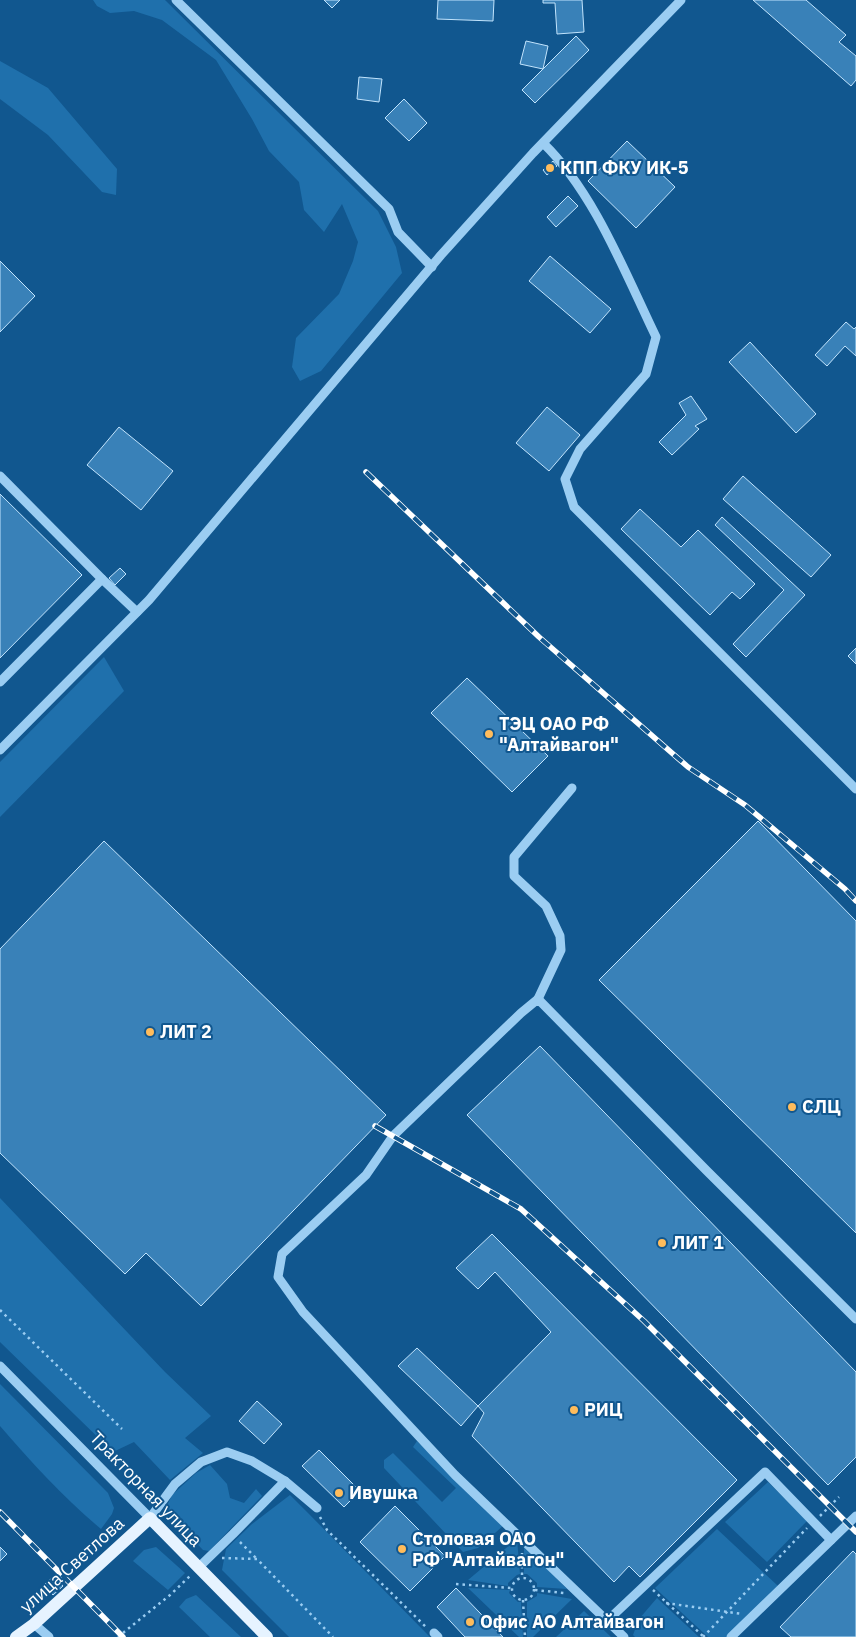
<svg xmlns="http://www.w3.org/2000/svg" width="856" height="1637" viewBox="0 0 856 1637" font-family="'IBM Plex Sans',sans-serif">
	<rect width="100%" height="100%" fill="#11578f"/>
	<g fill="#1f70ac">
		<polygon points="93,0 165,0 378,211 396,247 402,273 321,371 300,381 292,367 296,338 339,294 353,261 358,242 342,204 324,232 304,210 299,182 269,151 252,119 216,60 162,20 134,11 110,13 97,6"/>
		<polygon points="0,61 48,88 117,169 116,195 102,192 48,135 0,99"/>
		<polygon points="104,657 124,691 0,817 0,762"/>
		<polygon points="0,1198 165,1372 211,1416 185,1438 203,1453 170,1480 134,1442 113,1452 0,1342"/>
		<path d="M0 1384 108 1493 114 1508 112 1514 101 1529C64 1498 31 1462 0 1426Z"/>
		<polygon points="417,1441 504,1525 478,1548 463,1552 384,1468 384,1460 393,1453 442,1502 456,1488 413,1447"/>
		<polygon points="210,1465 227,1484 230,1498 244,1503 256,1489 262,1496 209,1551 203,1550 165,1510 172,1495 196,1473"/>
		<polygon points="768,1482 807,1521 767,1562 725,1522"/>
		<polygon points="290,1495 309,1514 430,1637 289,1637 222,1570 226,1549 252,1524"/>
		<polygon points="717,1529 778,1586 727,1637 708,1637 655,1588"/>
		<polygon points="517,1539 520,1574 517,1575 508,1583 508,1586 468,1580"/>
		<polygon points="524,1546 567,1589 537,1587 537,1583 527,1574 524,1574"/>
		<polygon points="156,1547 185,1573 168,1590 133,1561 144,1550"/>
		<polygon points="468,1588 510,1590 509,1593 518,1602 521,1602 523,1637 519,1637"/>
		<polygon points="537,1593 572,1599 533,1637 527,1637 527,1602 537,1596"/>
		<polygon points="196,1595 241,1637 210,1637 179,1607 186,1599"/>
		<polygon points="657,1598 699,1637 635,1637 633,1635 639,1619"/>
		<polygon points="584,1611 611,1637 556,1637"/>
	</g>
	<g fill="#3981b8" stroke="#c2e4fd">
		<polygon points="324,0 340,0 332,8"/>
		<polygon points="438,0 494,0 493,21 437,19"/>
		<polygon points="543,0 582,0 584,32 557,34 555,3 543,3"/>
		<polygon points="753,0 806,0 846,35 839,42 856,56 856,80 851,86"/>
		<polygon points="576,36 589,50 535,103 522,90"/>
		<polygon points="526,41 548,46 543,69 520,64"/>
		<polygon points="359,77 382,79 379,102 357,99"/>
		<polygon points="404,99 427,123 409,141 385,118"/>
		<polygon points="627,141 675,187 636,228 588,181"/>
		<polygon points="553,161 557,166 547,175 543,170"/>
		<polygon points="568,196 578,206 556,227 547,217"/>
		<polygon points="550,256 611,309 590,333 529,281"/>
		<polygon points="0,261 35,296 0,332"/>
		<polygon points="846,322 854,329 856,327 856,356 845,346 827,366 815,355"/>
		<polygon points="750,342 816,414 796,433 729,362"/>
		<polygon points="691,396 707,419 695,426 699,429 672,455 659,442 686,415 679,403"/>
		<polygon points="547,407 580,435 549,471 516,443"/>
		<polygon points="119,427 173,471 141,510 87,465"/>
		<polygon points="743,476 831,555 811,577 723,499"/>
		<polygon points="0,494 82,575 0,658"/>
		<polygon points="640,509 681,547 698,530 755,584 740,599 732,592 710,615 621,529"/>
		<polygon points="722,517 805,595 746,657 733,644 784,590 715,525"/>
		<polygon points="120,568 126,574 115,585 109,578"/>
		<polygon points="856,648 856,664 848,656"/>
		<polygon points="467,678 548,756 512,792 431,713"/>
		<polygon points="758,821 856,921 856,1233 599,980"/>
		<polygon points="104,841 386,1115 201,1306 146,1253 125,1274 0,1153 0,949"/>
		<polygon points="540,1046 856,1372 856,1457 828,1485 467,1115"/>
		<polygon points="492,1234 737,1480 640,1577 629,1566 614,1582 472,1436 484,1413 478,1406 551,1332 495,1272 478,1289 456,1268"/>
		<polygon points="417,1348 478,1406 461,1426 398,1366"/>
		<polygon points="257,1401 282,1424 264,1444 239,1421"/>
		<polygon points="319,1450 360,1491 344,1507 302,1466"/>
		<polygon points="395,1506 445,1556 410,1591 360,1542"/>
		<polygon points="0,1547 7,1554 0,1561"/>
		<polygon points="853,1551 856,1554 856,1637 791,1637 780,1627"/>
		<polygon points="54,1576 63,1586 53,1595 44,1585"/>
		<polygon points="456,1588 503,1637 465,1637 437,1607"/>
	</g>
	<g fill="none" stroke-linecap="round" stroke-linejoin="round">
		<g stroke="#9bcdf2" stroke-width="2.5" stroke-dasharray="2.5 4" stroke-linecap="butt">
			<polyline points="0,1310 122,1429"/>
			<polyline points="820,1516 839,1497"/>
			<polyline points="320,1517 327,1530 427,1628"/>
			<polyline points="240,1542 257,1559"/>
			<polyline points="522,1553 522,1577"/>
			<polyline points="222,1558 257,1559 333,1637"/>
			<circle cx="523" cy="1589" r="11"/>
			<polyline points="456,1584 511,1588"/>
			<polyline points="535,1590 564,1593"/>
			<polyline points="653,1590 704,1637"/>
			<polyline points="523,1600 525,1637"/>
			<polyline points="666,1603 742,1614"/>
			<polyline points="118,1637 170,1595 191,1575"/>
			<polyline points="703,1637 807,1528"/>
		</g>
		<g stroke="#9bcdf2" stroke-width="9">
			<polyline points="176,0 389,209 398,232 432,267"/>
			<path d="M543 143C594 192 625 273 656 337L646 374 580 449 565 479 574 507 856 789"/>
			<polyline points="0,476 102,579"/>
			<polyline points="0,682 102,579 137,612"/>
			<polyline points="0,750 149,600 441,255 533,153 681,0"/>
			<polyline points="538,999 561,950 560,936 546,906 514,876 514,857 572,788"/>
			<polyline points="0,1366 150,1518 175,1484 201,1462 227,1452 252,1461 285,1481 317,1508"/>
			<polyline points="198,1568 233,1534 285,1481"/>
			<polyline points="607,1621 765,1472 831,1540"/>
			<polyline points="34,1624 49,1637"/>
			<polyline points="434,1633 438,1637"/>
			<polyline points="624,1637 455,1475 303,1312 278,1277 282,1254 366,1175 393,1136 521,1013 538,999 707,1171 856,1319"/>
			<polyline points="731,1637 856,1516"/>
		</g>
		<polyline stroke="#e6f3ff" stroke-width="12" points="16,1637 34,1624 150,1518 267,1637"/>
		<g stroke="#fff" stroke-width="5.5">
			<g id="rail">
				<polyline points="366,472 539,637 688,767 745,805 845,889 856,901"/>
				<polyline points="375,1126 521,1209 644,1321 856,1532"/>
				<polyline points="0,1512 123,1637"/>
			</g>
		</g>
		<use href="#rail" stroke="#11578f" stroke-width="4" stroke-dasharray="11" stroke-linecap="butt"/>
	</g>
	<g fill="#ffbc5c" stroke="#11578f" stroke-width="2">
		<circle cx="550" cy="168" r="5"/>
		<circle cx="489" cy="734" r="5"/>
		<circle cx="150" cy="1032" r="5"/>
		<circle cx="792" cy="1107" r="5"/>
		<circle cx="662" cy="1243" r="5"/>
		<circle cx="574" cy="1410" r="5"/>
		<circle cx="339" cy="1493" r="5"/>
		<circle cx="402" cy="1549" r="5"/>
		<circle cx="470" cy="1622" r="5"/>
	</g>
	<g text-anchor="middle" stroke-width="4" stroke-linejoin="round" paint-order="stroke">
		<g font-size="18" font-weight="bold" fill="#fff" stroke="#11578f" text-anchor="start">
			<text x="560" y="174">КПП ФКУ ИК-5</text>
			<text x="499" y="730">ТЭЦ ОАО РФ<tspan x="499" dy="21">"Алтайвагон"</tspan></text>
			<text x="160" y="1038">ЛИТ 2</text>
			<text x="802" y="1113">СЛЦ</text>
			<text x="672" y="1249">ЛИТ 1</text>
			<text x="584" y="1416">РИЦ</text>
			<text x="349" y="1499">Ивушка</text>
			<text x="412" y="1545">Столовая ОАО<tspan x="412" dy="21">РФ "Алтайвагон"</tspan></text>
			<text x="480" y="1628">Офис АО Алтайвагон</text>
		</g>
		<g font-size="18" fill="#fff" stroke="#11578f">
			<text transform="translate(146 1489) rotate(46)" y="6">Тракторная улица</text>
			<text transform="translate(72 1565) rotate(-42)" y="6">улица Светлова</text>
		</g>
	</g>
</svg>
